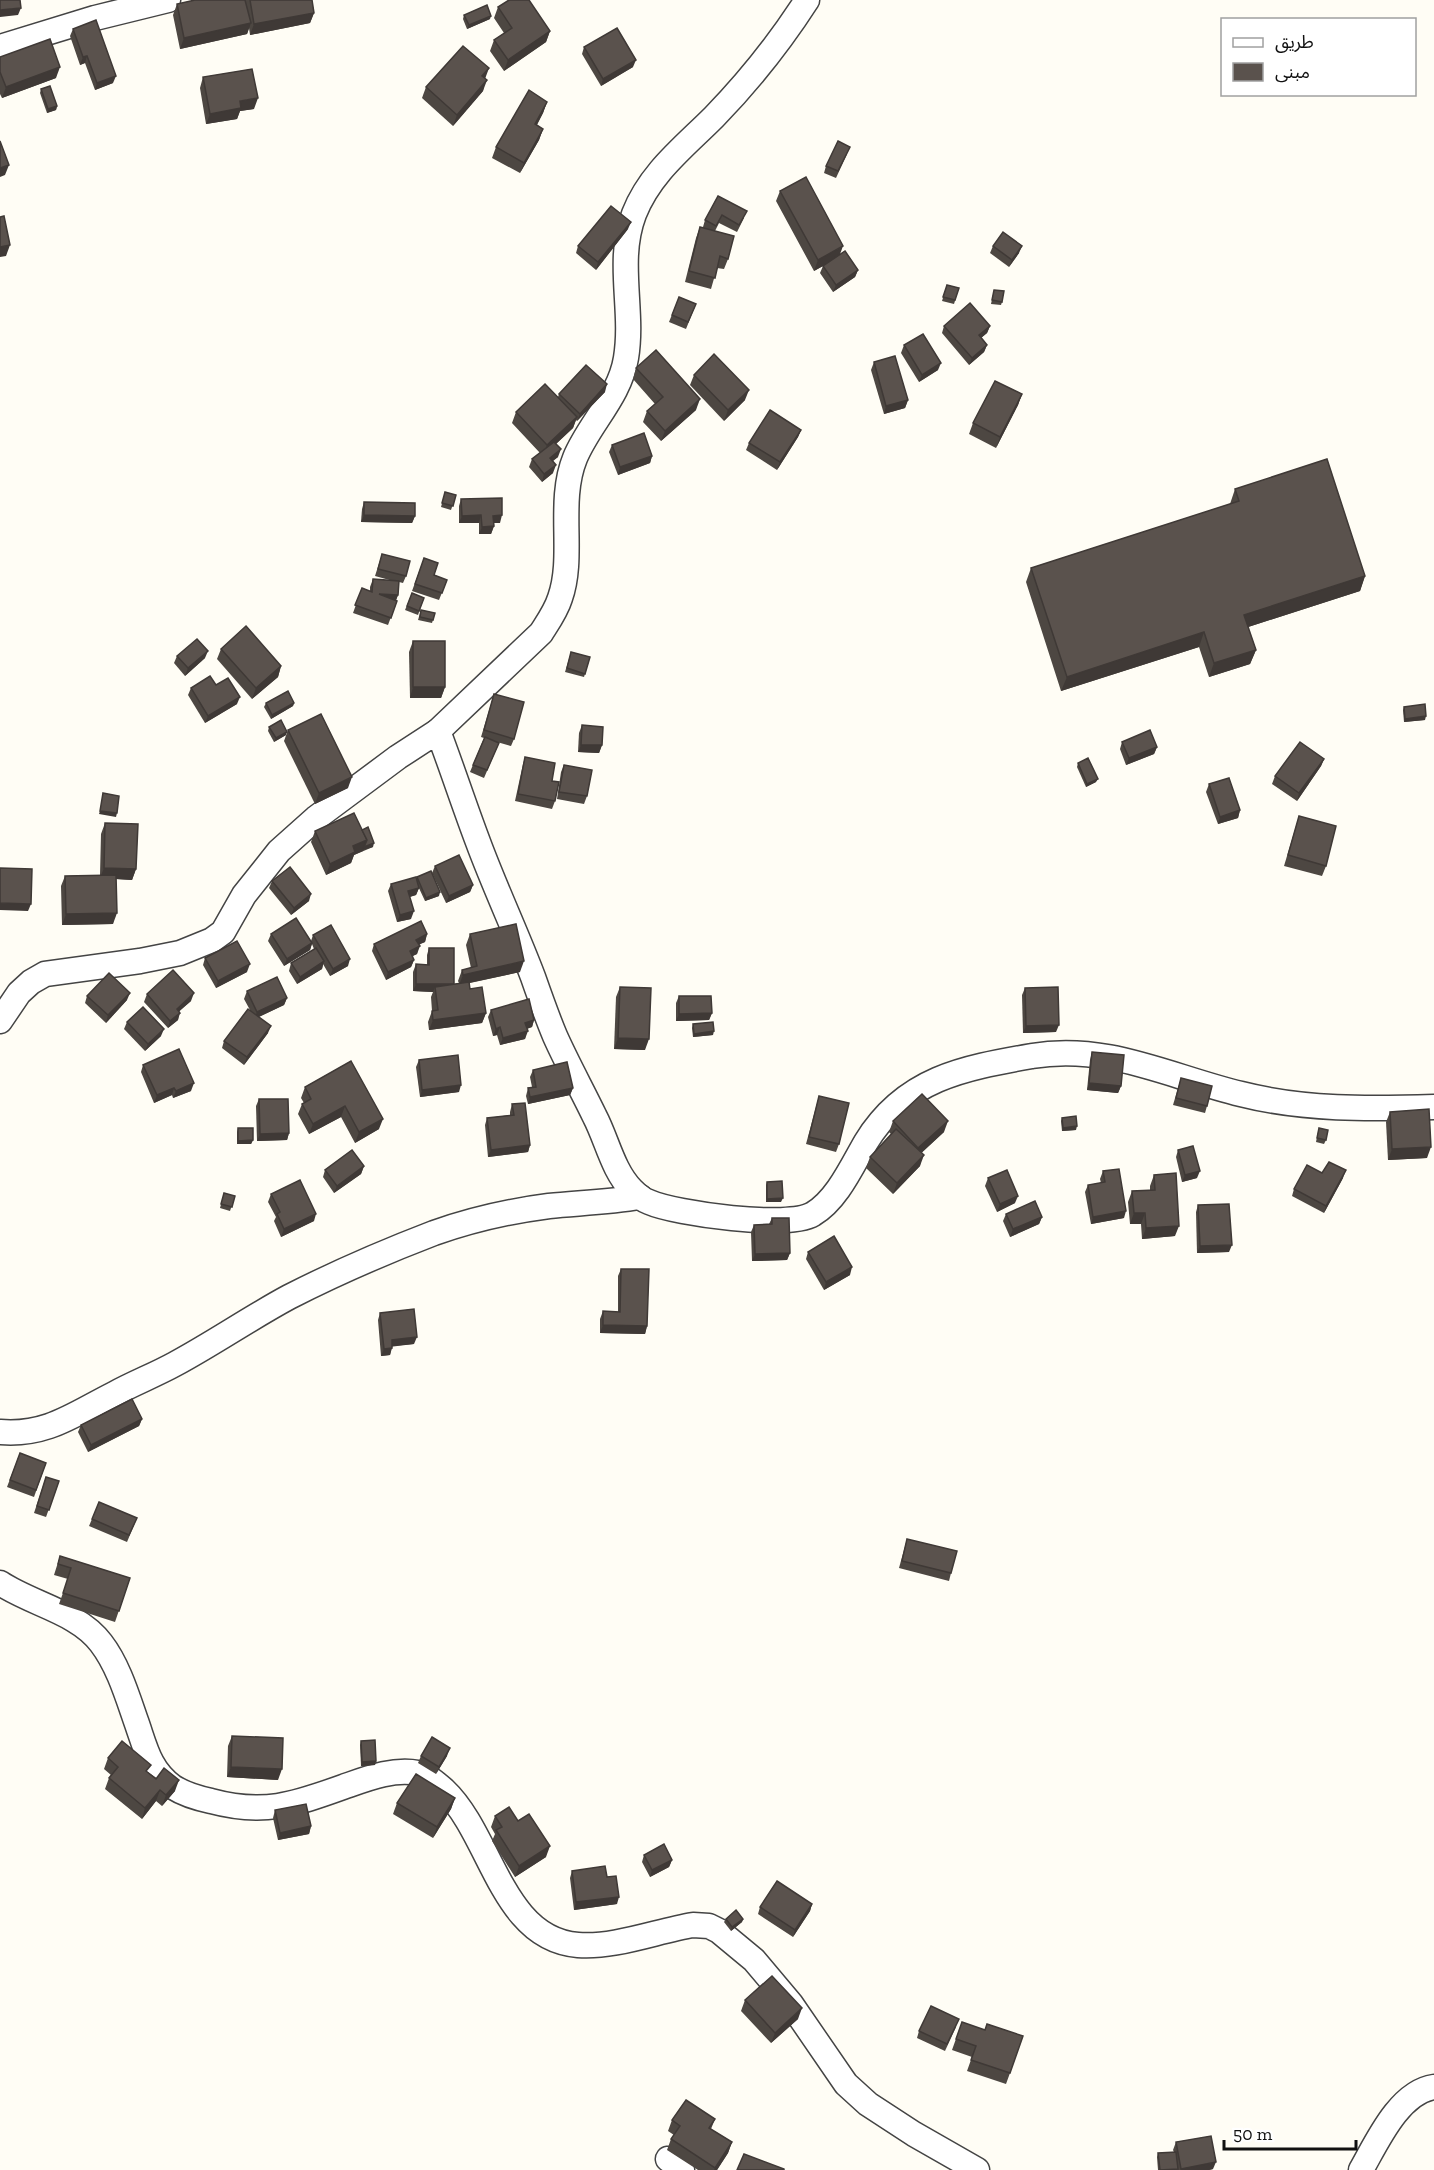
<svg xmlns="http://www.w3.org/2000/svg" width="1434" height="2170" viewBox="0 0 1434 2170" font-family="'Zilla Slab','Noto Sans Arabic',serif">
	<rect width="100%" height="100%" fill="#fffdf5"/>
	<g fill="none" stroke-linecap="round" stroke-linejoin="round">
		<g stroke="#444" stroke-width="27">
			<g id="minor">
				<polyline points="0,47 95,18 168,0"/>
				<path d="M438 731 541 633C548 622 556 611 560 598 575 556 557 502 575 458 589 424 620 396 626 358 634 310 616 261 634 214 650 173 684 147 714 117 749 81 780 42 807 0"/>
				<path d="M0 1021 19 993 31 982 45 974 140 961 180 953 212 940 223 932 244 895 279 851 316 818 398 757 438 731C452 768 464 805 478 842 495 888 516 932 533 977 540 997 547 1017 555 1036 567 1063 582 1090 595 1117 607 1140 613 1171 632 1190 637 1195 643 1200 649 1202 676 1214 789 1229 813 1214 837 1200 852 1166 866 1142 905 1078 964 1068 1032 1056 1107 1043 1170 1077 1241 1094 1304 1110 1369 1109 1434 1107"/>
				<path d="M0 1432C47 1436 74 1414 114 1394 134 1383 155 1375 175 1364 214 1343 250 1318 289 1297 334 1274 387 1251 434 1233 471 1220 510 1211 549 1206 580 1203 609 1202 640 1197"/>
				<path d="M0 1583C31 1604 78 1612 101 1643 118 1665 127 1695 136 1721 145 1746 149 1770 173 1787 184 1794 197 1798 211 1801 263 1815 293 1805 343 1787 366 1779 393 1768 418 1773 428 1776 436 1783 444 1790 492 1835 501 1939 578 1945 614 1948 657 1931 693 1925L709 1926 719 1931 754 1960 791 2004 846 2084 868 2104 914 2134 977 2170"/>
				<polyline points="668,2159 682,2170"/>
				<path d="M1361 2170C1377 2142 1399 2092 1434 2087"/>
			</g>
		</g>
		<use href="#minor" stroke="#fff" stroke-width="24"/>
	</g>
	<g fill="#4d4742">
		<polygon points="246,0 312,0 314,13 310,23 250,35 249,28 247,34 180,49 173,15 177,4"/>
		<polygon points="498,7 550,31 546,42 504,71 490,51 494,40 504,33 494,18"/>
		<polygon points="464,15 490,19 467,29 463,19"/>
		<polygon points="73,29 113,83 95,90 85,63 80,65 70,36"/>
		<polygon points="584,47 633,67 601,86 582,54"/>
		<polygon points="0,57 56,78 2,98 0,94"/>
		<polygon points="203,77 254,109 240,111 237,119 206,124 200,88"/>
		<polygon points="485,78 483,91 453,126 422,98 426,87"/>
		<polygon points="41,89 57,106 56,110 47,113 40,93"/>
		<polygon points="547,102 543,113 537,125 543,129 539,140 520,173 492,158 496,147"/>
		<polygon points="847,154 836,178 824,173 826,166"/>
		<polygon points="780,191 840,254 858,270 855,277 833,292 820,273 823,266 814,271 776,201"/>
		<polygon points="718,196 744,218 737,232 719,223 715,231 728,259 724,269 717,268 711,289 685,282 696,238 700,227 703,227 705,220"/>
		<polygon points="628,229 596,270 576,253 578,246"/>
		<polygon points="993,246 1019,253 1009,267 990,253"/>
		<polygon points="947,285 959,288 954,304 942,301"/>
		<polygon points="994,290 1002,302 1001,305 991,304"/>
		<polygon points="679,297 696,304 686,329 669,322"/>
		<polygon points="944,326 990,326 987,333 981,338 987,345 984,352 969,365 942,333"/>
		<polygon points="904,345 938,370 919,382 901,353"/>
		<polygon points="874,362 908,400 905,408 884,414 871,370"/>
		<polygon points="636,368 696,410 661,441 643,422 647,411 655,404 633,379"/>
		<polygon points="694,375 745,400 724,421 690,385"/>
		<polygon points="605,392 577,421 576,420 573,428 556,444 558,457 552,461 553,473 542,482 529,467 532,459 540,453 512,423 516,412 558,397 559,394"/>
		<polygon points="1022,394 1018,405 996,448 969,434 973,423"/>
		<polygon points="801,430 798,437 777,470 746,450 749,443"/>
		<polygon points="612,445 652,456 650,463 618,475 609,452"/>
		<polygon points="1235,489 1365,576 1360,591 1248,627 1256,650 1250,664 1209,677 1199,647 1061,691 1026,582 1031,568 1230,504"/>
		<polygon points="445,492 456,495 451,510 441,507"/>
		<polygon points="461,499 500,523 494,523 494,526 491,534 479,534 479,523 459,523 459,506"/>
		<polygon points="364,502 415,516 412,523 361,522 362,509"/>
		<polygon points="382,554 406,576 403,583 399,582 398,595 396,600 397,601 388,625 353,613 362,588 370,591 370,587 373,579 393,581 375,576"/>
		<polygon points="424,558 434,575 447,580 439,600 412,591"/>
		<polygon points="412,593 424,598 418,615 405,610"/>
		<polygon points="421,610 435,613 432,623 418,620"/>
		<polygon points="413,641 445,687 441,698 410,698 409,652"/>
		<polygon points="221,649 281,666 278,677 252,699 217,659"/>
		<polygon points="571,652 590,657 584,677 565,672"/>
		<polygon points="177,656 205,658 185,676 174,663"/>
		<polygon points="216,685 237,704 205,723 188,695 191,688"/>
		<polygon points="494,694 514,739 511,746 497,742 499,743 484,778 470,772 484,738 481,737"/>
		<polygon points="266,703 294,703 293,706 271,719 264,707"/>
		<polygon points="1404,707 1425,720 1404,722 1403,710"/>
		<polygon points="582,725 602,745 599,753 578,752 579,733"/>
		<polygon points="269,727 286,735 274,742 268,731"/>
		<polygon points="288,730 348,788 315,804 284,741"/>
		<polygon points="1122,742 1157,747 1154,754 1126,765 1120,749"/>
		<polygon points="525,757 552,781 555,801 552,809 515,801 523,764"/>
		<polygon points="1324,759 1321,766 1297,801 1272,784 1275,776"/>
		<polygon points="1078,763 1096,782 1086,787 1077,767"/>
		<polygon points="564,765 587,796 584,804 557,799 561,772"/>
		<polygon points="1209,784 1240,810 1238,818 1218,824 1206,792"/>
		<polygon points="1299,816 1326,866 1322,876 1284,866"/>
		<polygon points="105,823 136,869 132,880 116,879 113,924 62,925 61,886 65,876 100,875 101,834"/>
		<polygon points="362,830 373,847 354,855 351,863 326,875 311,842 315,831"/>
		<polygon points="435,866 473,885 470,892 446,903 432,873"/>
		<polygon points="417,877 439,896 425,901 418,886 419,888 416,895 410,897 411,919 397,922 388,891 391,884 417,879"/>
		<polygon points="272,881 309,901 291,915 269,888"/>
		<polygon points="271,934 311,941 313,935 348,966 330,976 323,964 322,969 297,984 289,971 291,963 314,949 312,944 310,950 284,966 268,941"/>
		<polygon points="427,934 425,942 419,944 417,954 412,956 414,960 411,967 386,980 372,951 374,944"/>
		<polygon points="470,934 520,972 470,983 470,989 486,1013 482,1023 429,1030 428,1022 432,1011 431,997 433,992 413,991 413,972 416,964 427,965 427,955 429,948 454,984 459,983 458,981 462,970 471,968 466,945"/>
		<polygon points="205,958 247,972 216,988 203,965"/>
		<polygon points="620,987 645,1050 614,1049 616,997"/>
		<polygon points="1025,988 1056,1032 1023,1033 1022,995"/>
		<polygon points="247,991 287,998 284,1005 259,1017 268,1033 244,1065 222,1048 224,1041 250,1010 244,999"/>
		<polygon points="147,994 191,1001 179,1011 178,1020 168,1028 144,1002"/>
		<polygon points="87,996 127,1000 106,1023 85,1003"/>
		<polygon points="679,996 712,1013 709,1020 676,1021 676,1003"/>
		<polygon points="491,1010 534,1020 532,1027 527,1029 525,1039 500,1045 497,1035 493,1036 488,1017"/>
		<polygon points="127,1022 161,1036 145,1051 124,1029"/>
		<polygon points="693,1024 713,1035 693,1037 692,1028"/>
		<polygon points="1092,1052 1121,1086 1118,1093 1087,1090 1090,1060"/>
		<polygon points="419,1060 459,1092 420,1097 416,1067"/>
		<polygon points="351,1061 379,1129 355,1143 341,1117 309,1134 298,1114 302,1104 304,1103 301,1098 305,1087"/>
		<polygon points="143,1065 191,1091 173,1098 172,1095 154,1103 141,1072"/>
		<polygon points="533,1070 573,1088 570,1095 528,1104 526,1096 528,1088 532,1087 530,1077"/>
		<polygon points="1181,1078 1207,1106 1205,1113 1173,1105"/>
		<polygon points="819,1096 839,1144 836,1152 806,1144"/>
		<polygon points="259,1099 289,1133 287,1140 257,1141 256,1106"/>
		<polygon points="512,1104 530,1145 528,1152 488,1157 485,1125 487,1118 510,1115 510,1112"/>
		<polygon points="1390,1112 1427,1158 1388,1160 1386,1122"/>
		<polygon points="1062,1118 1076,1130 1062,1131 1061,1121"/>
		<polygon points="893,1121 944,1132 921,1153 920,1166 893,1194 866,1168 870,1157 891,1134 889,1132"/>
		<polygon points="238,1128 253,1140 251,1144 237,1144 237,1132"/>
		<polygon points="1318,1132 1326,1140 1324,1144 1316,1142"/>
		<polygon points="1178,1150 1197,1178 1182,1182 1176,1157"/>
		<polygon points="364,1166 361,1174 334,1193 323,1177 325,1170"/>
		<polygon points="1103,1171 1124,1218 1091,1224 1085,1192 1088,1185 1101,1183 1100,1179"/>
		<polygon points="1322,1173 1343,1178 1324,1213 1292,1196 1294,1189"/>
		<polygon points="1154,1175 1175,1236 1142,1239 1141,1224 1130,1224 1128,1202 1132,1191 1150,1190 1150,1186"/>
		<polygon points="988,1178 1015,1203 997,1212 985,1186"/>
		<polygon points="767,1182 781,1202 766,1202 766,1185"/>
		<polygon points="224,1193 235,1196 230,1211 220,1208"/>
		<polygon points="271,1194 314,1221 281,1237 274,1221 276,1217 268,1202"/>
		<polygon points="1198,1205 1229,1252 1197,1253 1196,1212"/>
		<polygon points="1006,1214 1042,1217 1039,1224 1010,1237 1003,1221"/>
		<polygon points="772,1218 790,1253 787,1260 752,1261 751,1232 754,1225 769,1224"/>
		<polygon points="808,1252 850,1275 824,1290 806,1259"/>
		<polygon points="621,1269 647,1326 645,1334 600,1333 600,1319 603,1311 618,1312 618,1276"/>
		<polygon points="380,1313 414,1344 392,1346 390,1355 381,1356 378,1320"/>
		<polygon points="142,1419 139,1426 88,1452 78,1432 81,1425"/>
		<polygon points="20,1453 46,1463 34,1497 7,1487"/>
		<polygon points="46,1477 59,1481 46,1517 34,1513"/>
		<polygon points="137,1518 127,1542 89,1526 92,1519"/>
		<polygon points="907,1539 951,1573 949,1581 899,1568"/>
		<polygon points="60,1556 130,1578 115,1622 59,1604 68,1579 54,1575"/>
		<polygon points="232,1736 278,1780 227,1777 228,1746"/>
		<polygon points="361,1741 376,1761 375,1765 361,1766 360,1745"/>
		<polygon points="421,1756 447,1756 436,1774 418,1763"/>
		<polygon points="108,1758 148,1772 175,1791 162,1806 156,1801 142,1819 105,1789 109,1778 111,1775 104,1769"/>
		<polygon points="455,1798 451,1809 433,1838 393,1814 397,1803"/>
		<polygon points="275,1810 311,1826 309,1834 278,1840 273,1818"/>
		<polygon points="495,1816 518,1821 546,1857 515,1877 492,1841 495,1834 491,1827"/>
		<polygon points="644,1855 672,1860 669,1867 650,1877 642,1862"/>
		<polygon points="572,1871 607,1877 617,1904 574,1910 570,1878"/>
		<polygon points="812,1904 810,1911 793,1937 758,1914 760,1907"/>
		<polygon points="726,1919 743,1919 742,1922 731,1931 724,1922"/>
		<polygon points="745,2000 798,2019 771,2043 741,2011"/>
		<polygon points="962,2022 1010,2073 1006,2084 967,2071 972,2057 952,2050"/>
		<polygon points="956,2027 945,2051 917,2038 919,2031"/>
		<polygon points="715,2119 711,2129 732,2142 728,2153 717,2170 698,2170 667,2150 671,2139 674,2135 668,2131 672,2120"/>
		<polygon points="1176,2142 1213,2169 1209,2170 1158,2170 1157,2157 1158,2153 1174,2152 1173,2150"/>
	</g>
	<g fill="#3f3936">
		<polygon points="21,8 18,15 0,17 0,10"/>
		<polygon points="314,13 310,23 250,35 254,24"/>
		<polygon points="491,16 490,19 467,29 469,25"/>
		<polygon points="251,23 247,34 180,49 184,38"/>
		<polygon points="550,31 546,42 504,71 508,60"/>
		<polygon points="87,56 85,63 80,65 83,57"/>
		<polygon points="636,60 633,67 601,86 603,79"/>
		<polygon points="60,67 56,78 2,98 6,87"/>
		<polygon points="489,68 485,79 482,76"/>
		<polygon points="116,76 113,83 95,90 97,83"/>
		<polygon points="487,80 483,91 453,126 457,115"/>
		<polygon points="258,98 254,109 240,111 237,119 206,124 210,114 240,101"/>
		<polygon points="547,102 543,113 531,135 535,124"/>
		<polygon points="57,106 56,110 47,113 48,109"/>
		<polygon points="543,129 539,140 520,173 524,163"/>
		<polygon points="9,165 5,175 0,177 0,168"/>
		<polygon points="631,222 628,229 596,270 598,262"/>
		<polygon points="10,245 6,256 0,257 0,247"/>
		<polygon points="843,246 839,257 814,271 818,260"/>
		<polygon points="1022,246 1019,253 1009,267 1012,260"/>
		<polygon points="858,270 855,277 833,292 836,285"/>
		<polygon points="990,326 987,333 976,342 979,335"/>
		<polygon points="987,345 984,352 969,365 972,358"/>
		<polygon points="941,363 938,370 919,382 922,375"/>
		<polygon points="607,384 605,392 577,421 580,414"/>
		<polygon points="749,390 745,400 724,421 728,410"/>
		<polygon points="1022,394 1018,405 996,448 1000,437"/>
		<polygon points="700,399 696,410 661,441 665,431"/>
		<polygon points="908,400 905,408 884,414 886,406"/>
		<polygon points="577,417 573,428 543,456 547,445"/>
		<polygon points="801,430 798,437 777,470 780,462"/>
		<polygon points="561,449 558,457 547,466 550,458"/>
		<polygon points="652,456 650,463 618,475 620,467"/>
		<polygon points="556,465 553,473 542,482 544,474"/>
		<polygon points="364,515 415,516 412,523 361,522"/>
		<polygon points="481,515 479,523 459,523 462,516"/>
		<polygon points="502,515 500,523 491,523 493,516"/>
		<polygon points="494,526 491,534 479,534 482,527"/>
		<polygon points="1365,576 1360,591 1239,630 1244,615"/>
		<polygon points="379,594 398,595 395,603"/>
		<polygon points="1204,632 1199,647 1061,691 1067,677"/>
		<polygon points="1256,650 1250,664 1209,677 1214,663"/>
		<polygon points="208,651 205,658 185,676 188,668"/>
		<polygon points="281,666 278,677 252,699 256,688"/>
		<polygon points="413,687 445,687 441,698 410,698"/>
		<polygon points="240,697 237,704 205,723 208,716"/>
		<polygon points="294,703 293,706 271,719 272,715"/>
		<polygon points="1426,716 1425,720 1404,722 1405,719"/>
		<polygon points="287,732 286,735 274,742 276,738"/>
		<polygon points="581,745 602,745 599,753 578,752"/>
		<polygon points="1157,747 1154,754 1126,765 1129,758"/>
		<polygon points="1324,759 1321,766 1297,801 1299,793"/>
		<polygon points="352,777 348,788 315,804 319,793"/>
		<polygon points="1098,779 1096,782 1086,787 1087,784"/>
		<polygon points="1240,810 1238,818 1218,824 1220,817"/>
		<polygon points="100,811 117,813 116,817 99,814"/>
		<polygon points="367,840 363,851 354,855 351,863 326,875 330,864 353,846"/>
		<polygon points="374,843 373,847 363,850 364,847"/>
		<polygon points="104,868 136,869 132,880 100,878"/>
		<polygon points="473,885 470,892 446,903 449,896"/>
		<polygon points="419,888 416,895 405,898 408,891"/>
		<polygon points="440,892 439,896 425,901 426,898"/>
		<polygon points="311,894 309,901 291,915 294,908"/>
		<polygon points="0,903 31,904 28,911 0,910"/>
		<polygon points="414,911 411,919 397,922 400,915"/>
		<polygon points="117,913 113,924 62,925 66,914"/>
		<polygon points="427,934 425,942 414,947 416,940"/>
		<polygon points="312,943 310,950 284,966 287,959"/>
		<polygon points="420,946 417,954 407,959 410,951"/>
		<polygon points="350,959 348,966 330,976 333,969"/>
		<polygon points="414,960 411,967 386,980 388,972"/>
		<polygon points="324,961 322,969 297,984 300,977"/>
		<polygon points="524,961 520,972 459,985 463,975"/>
		<polygon points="250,964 247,972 216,988 218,981"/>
		<polygon points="416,984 454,985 435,987 433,992 413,991"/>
		<polygon points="130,993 127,1000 106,1023 108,1015"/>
		<polygon points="194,993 191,1001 174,1016 177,1009"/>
		<polygon points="287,998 284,1005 254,1019 257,1012"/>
		<polygon points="180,1013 178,1020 168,1028 170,1021"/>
		<polygon points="486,1013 482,1023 429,1030 433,1020"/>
		<polygon points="712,1013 709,1020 676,1021 679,1014"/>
		<polygon points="534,1020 532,1027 522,1030 525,1023"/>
		<polygon points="1059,1025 1056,1032 1023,1033 1026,1026"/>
		<polygon points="271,1026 268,1033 244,1065 247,1057"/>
		<polygon points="500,1027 497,1035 493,1036 496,1029"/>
		<polygon points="164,1029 161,1036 145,1051 148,1044"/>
		<polygon points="528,1031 525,1039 500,1045 503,1038"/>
		<polygon points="714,1031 713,1035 693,1037 694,1034"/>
		<polygon points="618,1038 649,1039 645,1050 614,1049"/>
		<polygon points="194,1083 191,1091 173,1098 176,1091"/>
		<polygon points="1089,1083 1121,1086 1118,1093 1087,1090"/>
		<polygon points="461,1085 459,1092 420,1097 422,1090"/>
		<polygon points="174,1088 172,1095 154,1103 157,1095"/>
		<polygon points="573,1088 570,1095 528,1104 530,1097"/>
		<polygon points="345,1106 341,1117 309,1134 313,1124"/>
		<polygon points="383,1119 379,1129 355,1143 359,1132"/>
		<polygon points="948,1121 944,1132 915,1159 918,1148"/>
		<polygon points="1077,1126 1076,1130 1062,1131 1063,1128"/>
		<polygon points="289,1133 287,1140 257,1141 260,1134"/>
		<polygon points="253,1140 251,1144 237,1144 238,1141"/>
		<polygon points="530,1145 528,1152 488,1157 491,1150"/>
		<polygon points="1431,1147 1427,1158 1388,1160 1392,1149"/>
		<polygon points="924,1155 920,1166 893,1194 897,1183"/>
		<polygon points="364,1166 361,1174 334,1193 337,1186"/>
		<polygon points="1346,1170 1343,1178 1324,1213 1326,1206"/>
		<polygon points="1200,1171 1197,1178 1182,1182 1185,1175"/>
		<polygon points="1018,1196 1015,1203 997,1212 1000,1204"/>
		<polygon points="783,1198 781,1202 766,1202 767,1199"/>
		<polygon points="1126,1211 1124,1218 1091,1224 1093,1217"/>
		<polygon points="1134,1213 1145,1213 1141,1224 1130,1224"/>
		<polygon points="316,1214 314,1221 281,1237 284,1229"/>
		<polygon points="1042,1217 1039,1224 1010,1237 1013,1229"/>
		<polygon points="1179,1226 1175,1236 1142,1239 1146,1228"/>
		<polygon points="1232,1245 1229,1252 1197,1253 1200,1246"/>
		<polygon points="790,1253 787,1260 752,1261 755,1254"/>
		<polygon points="852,1267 850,1275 824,1290 826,1282"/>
		<polygon points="603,1325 647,1326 645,1334 600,1333"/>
		<polygon points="417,1337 414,1344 389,1347 392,1340"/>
		<polygon points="392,1348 390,1355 381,1356 384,1349"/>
		<polygon points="142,1419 139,1426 88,1452 91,1445"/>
		<polygon points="450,1748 447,1756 436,1774 439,1767"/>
		<polygon points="376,1761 375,1765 361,1766 362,1762"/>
		<polygon points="231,1767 282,1769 278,1780 227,1777"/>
		<polygon points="179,1780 175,1791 162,1806 166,1795"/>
		<polygon points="160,1790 156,1801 142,1819 145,1808"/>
		<polygon points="455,1798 451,1809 433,1838 437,1827"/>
		<polygon points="311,1826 309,1834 278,1840 280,1833"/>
		<polygon points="550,1846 546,1857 515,1877 519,1866"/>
		<polygon points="672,1860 669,1867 650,1877 652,1870"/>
		<polygon points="619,1897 617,1904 574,1910 576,1902"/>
		<polygon points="812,1904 810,1911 793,1937 795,1930"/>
		<polygon points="743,1919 742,1922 731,1931 732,1927"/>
		<polygon points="802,2008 798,2019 771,2043 775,2033"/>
		<polygon points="732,2142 728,2153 717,2170 714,2170"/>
		<polygon points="1216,2162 1213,2169 1209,2170 1181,2170 1181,2169"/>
	</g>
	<g fill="#5a524d" stroke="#3f3936" stroke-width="1.5">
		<polygon points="0,0 20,0 21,8 0,10"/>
		<polygon points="195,0 245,0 251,23 184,38 177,4"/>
		<polygon points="250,0 312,0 314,13 254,24"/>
		<polygon points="509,0 529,0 550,31 508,60 494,40 512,28 498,7"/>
		<polygon points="487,5 491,16 469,25 464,15"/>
		<polygon points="96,20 116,76 97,83 87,56 83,57 73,29"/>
		<polygon points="617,28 636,60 603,79 584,47"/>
		<polygon points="50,39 60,67 6,87 0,72 0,57"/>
		<polygon points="463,46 489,68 482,76 487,80 457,115 426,87"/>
		<polygon points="252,69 258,98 240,101 241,108 210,114 203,77"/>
		<polygon points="50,86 57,106 48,109 41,89"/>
		<polygon points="529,90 547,102 535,124 543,129 524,163 496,147"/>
		<polygon points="0,141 9,165 0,168"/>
		<polygon points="838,141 850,147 838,171 826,166"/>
		<polygon points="806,177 843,246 818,260 780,191"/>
		<polygon points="718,196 747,211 739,225 722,215 716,226 705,220"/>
		<polygon points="611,206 631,222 598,262 578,246"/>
		<polygon points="4,216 10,245 0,247 0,217"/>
		<polygon points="700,227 734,236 728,259 720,256 715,278 689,271"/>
		<polygon points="1003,232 1022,246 1012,260 993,246"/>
		<polygon points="845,251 858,270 836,285 823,266"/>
		<polygon points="947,285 959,288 955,300 943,297"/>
		<polygon points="994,290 1004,291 1002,302 992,300"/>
		<polygon points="679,297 696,304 688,322 672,315"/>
		<polygon points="970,303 990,326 979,335 987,345 972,358 944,326"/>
		<polygon points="923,334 941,363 922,375 904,345"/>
		<polygon points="656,350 700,399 665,431 647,411 663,397 636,368"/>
		<polygon points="714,354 749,390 728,410 694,375"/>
		<polygon points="895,356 908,400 886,406 874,362"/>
		<polygon points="586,365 607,384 580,414 559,394"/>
		<polygon points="995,381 1022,394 1000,437 973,423"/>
		<polygon points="545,384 577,417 547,445 516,412"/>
		<polygon points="770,410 801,430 780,462 749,443"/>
		<polygon points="644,433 652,456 620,467 612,445"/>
		<polygon points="554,442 561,449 550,458 556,465 544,474 532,459"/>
		<polygon points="1327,459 1365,576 1244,615 1256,650 1214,663 1204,632 1067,677 1031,568 1239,501 1235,489"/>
		<polygon points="445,492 456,495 453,506 442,503"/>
		<polygon points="502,498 502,515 493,516 494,526 482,527 481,515 462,516 461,499"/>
		<polygon points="364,502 415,503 415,516 364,515"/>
		<polygon points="382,554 410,561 406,576 378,569"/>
		<polygon points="424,558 438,563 434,575 447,580 442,593 415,584"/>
		<polygon points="373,579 399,581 398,595 379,594 397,601 391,618 355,605 362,588 372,592"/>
		<polygon points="412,593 424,598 419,611 407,606"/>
		<polygon points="421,610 435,613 433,620 420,617"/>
		<polygon points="246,626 281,666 256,688 221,649"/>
		<polygon points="197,639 208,651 188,668 177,656"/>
		<rect x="413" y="641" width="32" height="46"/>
		<polygon points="571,652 590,657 585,674 567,668"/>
		<polygon points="210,676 216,685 228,678 240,697 208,716 191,688"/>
		<polygon points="288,691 294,703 272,715 266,703"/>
		<polygon points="494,694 524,702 514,739 484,730"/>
		<polygon points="1425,704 1426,716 1405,719 1404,707"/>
		<polygon points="321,714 352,777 319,793 288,730"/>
		<polygon points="281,720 287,732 276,738 269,727"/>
		<polygon points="582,725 603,727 602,745 581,745"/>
		<polygon points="1150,730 1157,747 1129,758 1122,742"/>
		<polygon points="485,737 499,743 487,770 473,765"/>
		<polygon points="1300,742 1324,759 1299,793 1275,776"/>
		<polygon points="525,757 555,763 552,781 559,782 555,801 518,794"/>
		<polygon points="1088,758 1098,779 1087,784 1078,763"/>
		<polygon points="564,765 592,770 587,796 559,792"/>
		<polygon points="1229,778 1240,810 1220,817 1209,784"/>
		<polygon points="103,793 119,796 117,813 100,811"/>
		<polygon points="354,813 367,840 353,846 355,852 330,864 315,831"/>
		<polygon points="1299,816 1336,826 1326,866 1288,855"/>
		<polygon points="105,823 138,824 136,869 104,868"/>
		<polygon points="368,827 374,843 364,847 367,840 362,830"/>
		<polygon points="459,855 473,885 449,896 435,866"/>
		<polygon points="290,867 311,894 294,908 272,881"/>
		<polygon points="0,868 32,869 31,904 0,903"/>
		<polygon points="431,871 440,892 426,898 417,877"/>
		<polygon points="116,875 117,913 66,914 65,876"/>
		<polygon points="416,877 419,888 408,891 414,911 400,915 391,884"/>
		<polygon points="296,918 312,943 287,959 271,934"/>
		<polygon points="421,921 427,934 416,940 420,946 410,951 414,960 388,972 374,944"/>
		<polygon points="516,924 524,961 463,975 462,970 477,966 470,934"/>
		<polygon points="331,925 350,959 333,969 313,935"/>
		<polygon points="237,941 250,964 218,981 205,958"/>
		<polygon points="316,948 324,961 300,977 291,963"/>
		<polygon points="429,948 454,948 454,984 416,984 416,964 429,965"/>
		<polygon points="173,970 194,993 177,1009 180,1013 170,1021 147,994"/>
		<polygon points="109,973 130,993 108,1015 87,996"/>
		<polygon points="277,977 287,998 257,1012 247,991"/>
		<polygon points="469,982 470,989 482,987 486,1013 433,1020 432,1011 438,1010 435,987"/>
		<polygon points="620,987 651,988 649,1039 618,1038"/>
		<polygon points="1058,987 1059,1025 1026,1026 1025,988"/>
		<polygon points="679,996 711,996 712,1013 679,1014"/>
		<polygon points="529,999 534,1020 525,1023 528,1031 503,1038 500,1027 496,1029 491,1010"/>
		<polygon points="143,1007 164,1029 148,1044 127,1022"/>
		<polygon points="248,1009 271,1026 247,1057 224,1041"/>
		<polygon points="713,1022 714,1031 694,1034 693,1024"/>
		<polygon points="179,1049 194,1083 176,1091 174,1088 157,1095 143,1065"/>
		<polygon points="1092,1052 1124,1055 1121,1086 1089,1083"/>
		<polygon points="458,1055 461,1085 422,1090 419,1060"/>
		<polygon points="351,1061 383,1119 359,1132 345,1106 313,1124 302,1104 311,1099 305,1087"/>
		<polygon points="567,1062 573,1088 530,1097 528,1088 536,1087 533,1070"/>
		<polygon points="1181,1078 1212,1086 1207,1106 1176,1098"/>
		<polygon points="922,1094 948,1121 918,1148 893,1121"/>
		<polygon points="819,1096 849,1103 839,1144 809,1137"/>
		<polygon points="259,1099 288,1099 289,1133 260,1134"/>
		<polygon points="525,1103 530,1145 491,1150 487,1118 514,1115 512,1104"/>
		<polygon points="1429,1109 1431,1147 1392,1149 1390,1112"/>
		<polygon points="1076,1116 1077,1126 1063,1128 1062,1118"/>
		<polygon points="238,1128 253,1128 253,1140 238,1141"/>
		<polygon points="1319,1128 1328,1130 1326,1140 1317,1138"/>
		<polygon points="896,1129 924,1155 897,1183 870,1157"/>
		<polygon points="1193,1146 1200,1171 1185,1175 1178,1150"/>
		<polygon points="352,1150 364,1166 337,1186 325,1170"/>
		<polygon points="1329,1162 1346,1170 1326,1206 1294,1189 1307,1165 1322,1173"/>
		<polygon points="1119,1169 1126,1211 1093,1217 1088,1185 1105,1182 1103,1171"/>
		<polygon points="1007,1170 1018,1196 1000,1204 988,1178"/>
		<polygon points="1176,1173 1179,1226 1146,1228 1145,1213 1134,1213 1132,1191 1155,1190 1154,1175"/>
		<polygon points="300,1180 316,1214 284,1229 277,1214 280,1212 271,1194"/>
		<polygon points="782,1181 783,1198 767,1199 767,1182"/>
		<polygon points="224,1193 235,1196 232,1207 221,1204"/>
		<polygon points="1035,1201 1042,1217 1013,1229 1006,1214"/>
		<polygon points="1229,1204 1232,1245 1200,1246 1198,1205"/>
		<polygon points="772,1218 789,1218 790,1253 755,1254 754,1225 772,1224"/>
		<polygon points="834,1236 852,1267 826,1282 808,1252"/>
		<polygon points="621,1269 649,1269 647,1326 603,1325 603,1311 620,1312"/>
		<polygon points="414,1309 417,1337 392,1340 392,1348 384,1349 380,1313"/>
		<polygon points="132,1399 142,1419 91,1445 81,1425"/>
		<polygon points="20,1453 46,1463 36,1490 10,1480"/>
		<polygon points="46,1477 59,1481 49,1510 37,1506"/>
		<polygon points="99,1502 137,1518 129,1535 92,1519"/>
		<polygon points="907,1539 957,1551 951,1573 902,1561"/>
		<polygon points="60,1556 130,1578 119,1611 63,1593 71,1568 58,1564"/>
		<polygon points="232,1736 283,1738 282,1769 231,1767"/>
		<polygon points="432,1737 450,1748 439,1767 421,1756"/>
		<polygon points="375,1740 376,1761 362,1762 361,1741"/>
		<polygon points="122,1741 151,1765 146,1771 156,1779 164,1768 179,1780 166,1795 160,1790 145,1808 109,1778 118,1767 108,1758"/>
		<polygon points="416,1774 455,1798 437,1827 397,1803"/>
		<polygon points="306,1804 311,1826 280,1833 275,1810"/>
		<polygon points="509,1807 518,1821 529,1814 550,1846 519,1866 496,1830 502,1827 495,1816"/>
		<polygon points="664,1844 672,1860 652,1870 644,1855"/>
		<polygon points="605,1866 607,1877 616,1876 619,1897 576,1902 572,1871"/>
		<polygon points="777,1881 812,1904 795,1930 760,1907"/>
		<polygon points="736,1910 743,1919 732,1927 726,1919"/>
		<polygon points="772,1976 802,2008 775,2033 745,2000"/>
		<polygon points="931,2006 959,2019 947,2044 919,2031"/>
		<polygon points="962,2022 985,2030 987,2024 1023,2036 1010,2073 971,2060 976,2046 956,2039"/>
		<polygon points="686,2100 715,2119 709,2128 732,2142 715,2168 671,2139 680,2126 672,2120"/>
		<polygon points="1211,2136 1216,2162 1181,2169 1176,2142"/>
		<polygon points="1176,2152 1178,2169 1160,2170 1158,2153"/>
		<polygon points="744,2154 784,2169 784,2170 737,2170"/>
	</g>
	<rect x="1221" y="18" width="195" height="78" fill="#ffffff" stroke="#a0a0a0" stroke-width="1.5"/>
	<rect x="1233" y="38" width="30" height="9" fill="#ffffff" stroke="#a0a0a0" stroke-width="1.5"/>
	<text x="1275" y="48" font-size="18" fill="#111111">طريق</text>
	<rect x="1233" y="63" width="30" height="18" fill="#5a524d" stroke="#a0a0a0" stroke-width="1.5"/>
	<text x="1275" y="78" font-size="18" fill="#111111">مبنى</text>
	<path d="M1224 2140v9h132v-9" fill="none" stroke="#111111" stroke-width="3"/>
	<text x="1233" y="2140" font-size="18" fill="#111111" stroke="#ffffff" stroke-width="4.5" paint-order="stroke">50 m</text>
</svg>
